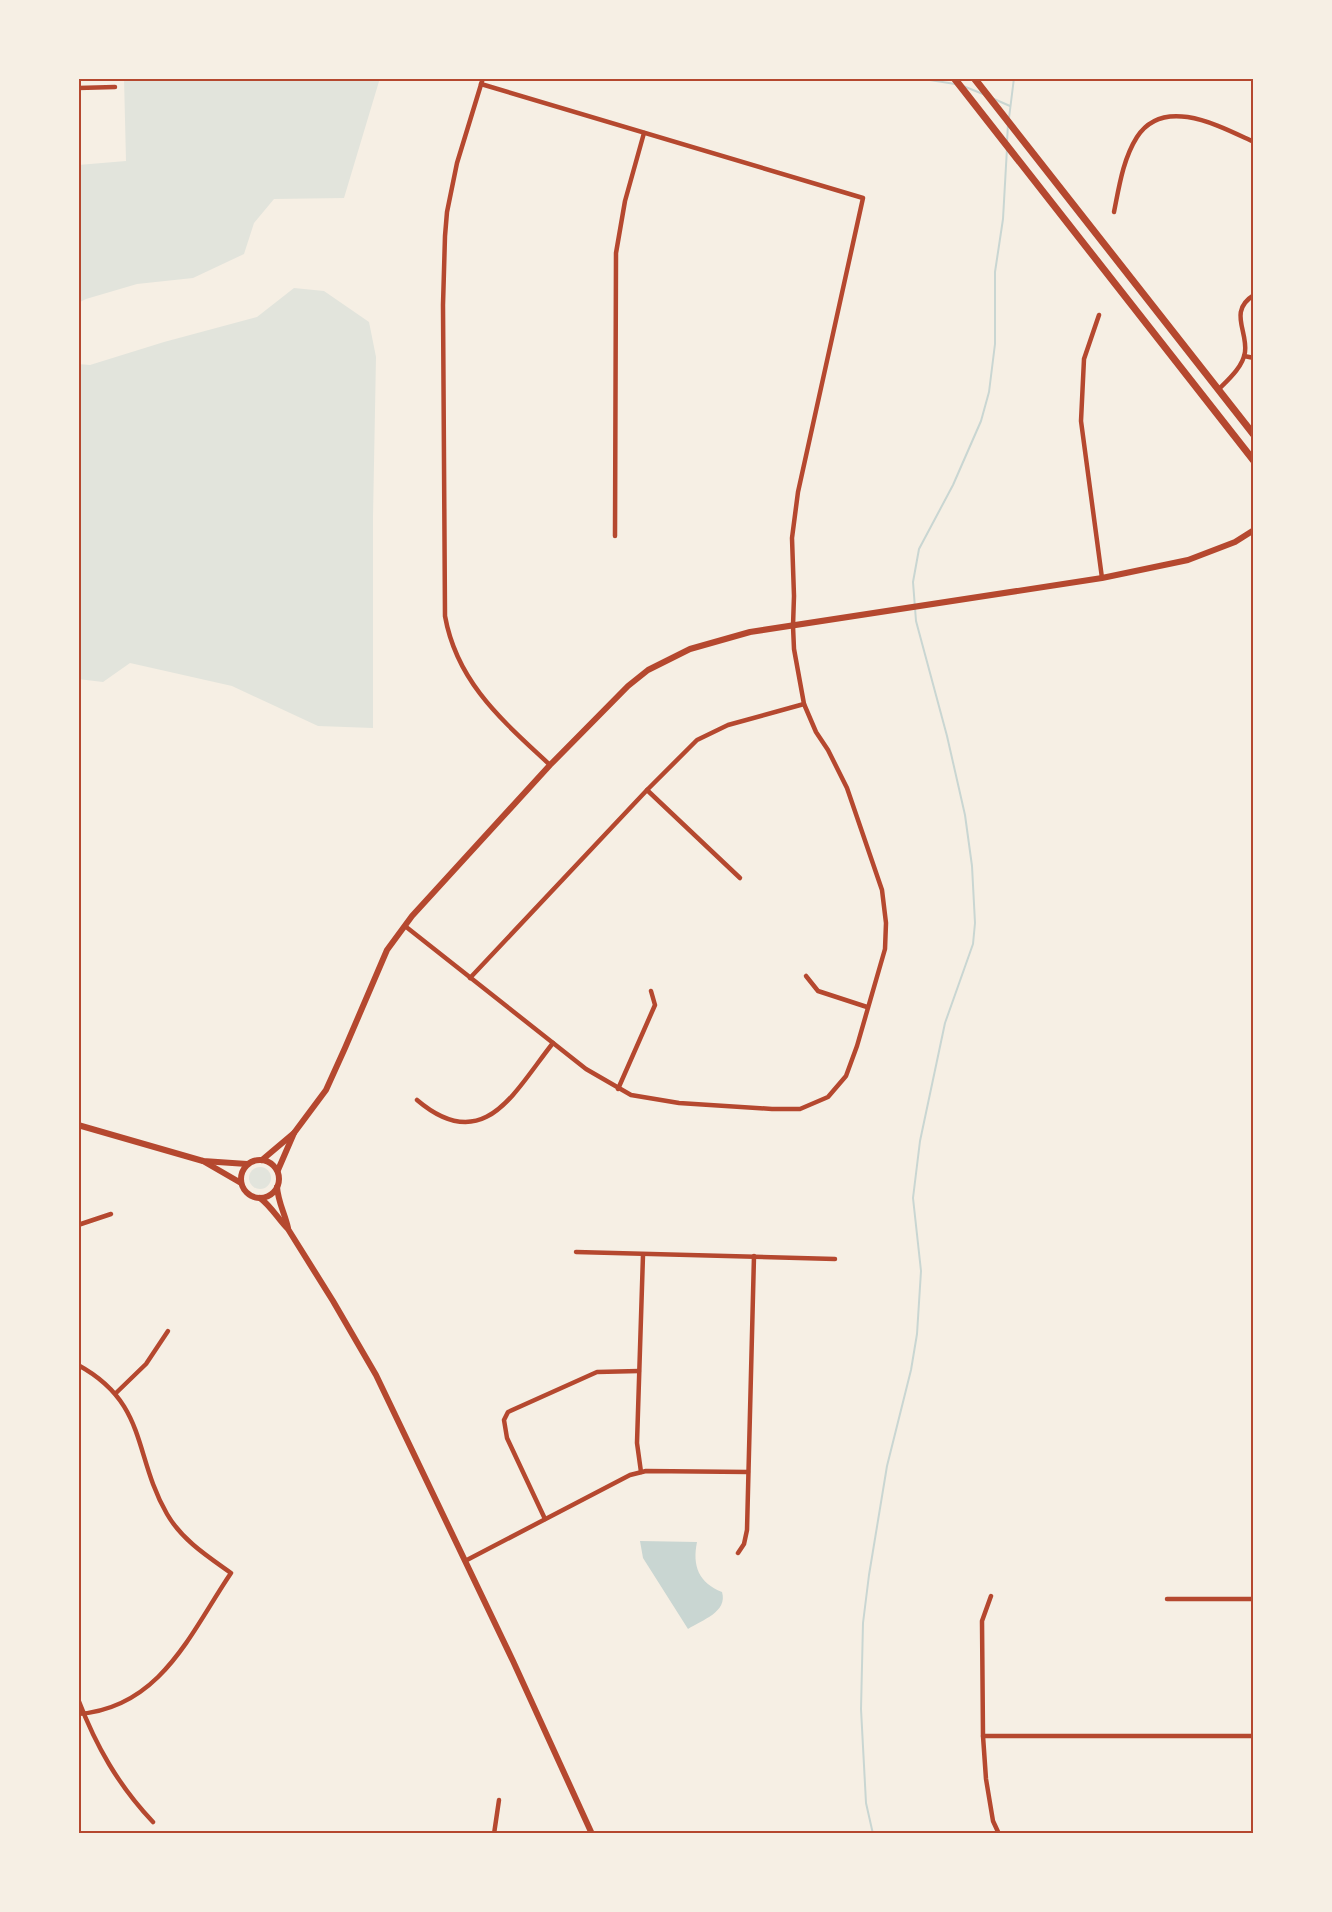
<svg xmlns="http://www.w3.org/2000/svg" width="1332" height="1912" viewBox="0 0 1332 1912" font-family="Lato,sans-serif">
	<rect width="100%" height="100%" fill="#f6efe4"/>
	<g fill="#e2e4dc">
		<polygon points="124,78 380,78 344,198 274,199 254,223 244,254 193,278 137,284 86,299 78,303 78,165 126,161"/>
		<polygon points="294,288 324,291 369,322 376,357 373,517 373,728 318,726 232,686 130,663 103,682 78,679 78,364 90,365 164,342 257,317"/>
		<circle cx="260" cy="1178" r="11"/>
	</g>
	<path fill="#c9d6d2" d="M640 1541 697 1542C692 1566 699 1583 722 1592 728 1612 702 1620 688 1629L643 1558Z"/>
	<g fill="none" stroke-linecap="round" stroke-linejoin="round">
		<g stroke="#c9d6d2" stroke-width="2">
			<polyline points="899,78 930,80 955,84"/>
			<polyline points="963,86 983,94"/>
			<polyline points="994,99 1010,106"/>
			<polyline points="1009,118 1014,78"/>
			<polyline points="1007,142 1008,124"/>
			<polyline points="873,1834 866,1803 861,1709 863,1623 869,1575 887,1466 911,1370 917,1334 921,1271 913,1198 920,1141 945,1023 973,944 975,923 972,866 965,815 947,736 916,621 913,582 919,549 953,485 981,421 989,392 995,344 995,272 1003,219 1007,148"/>
		</g>
		<g stroke="#b5482f" stroke-width="4.5">
			<path d="M483 78 457 163 447 212 445 236 443 305 445 616C457 683 503 721 550 765"/>
			<polyline points="78,88 115,87"/>
			<path d="M1114 212C1119 187 1123 159 1137 137 1164 95 1221 127 1254 142"/>
			<polyline points="1099,315 1084,359 1081,421 1102,578"/>
			<polyline points="1244,356 1254,358"/>
			<path d="M1218 390C1228 380 1243 367 1245 352 1248 331 1228 311 1254 295"/>
			<polyline points="615,536 616,253 625,201 644,133"/>
			<polyline points="647,790 740,878"/>
			<polyline points="405,926 586,1069 631,1095 679,1103 772,1109 800,1109 828,1097 846,1076 857,1046 885,949 886,923 882,890 847,788 828,750 816,732 804,704 794,649 793,626 794,596 792,538 798,492 863,198 481,84"/>
			<polyline points="806,976 818,991 867,1007"/>
			<polyline points="470,978 647,790 697,740 728,725 804,704"/>
			<polyline points="618,1089 655,1005 651,991"/>
			<path d="M417 1100C484 1157 514 1092 553 1043"/>
			<polyline points="78,1225 111,1214"/>
			<polyline points="576,1252 835,1259"/>
			<path d="M78 1365C148 1403 133 1455 167 1514 182 1540 207 1556 231 1573 191 1632 161 1708 78 1714"/>
			<polyline points="116,1393 146,1364 168,1331"/>
			<polyline points="641,1472 637,1443 643,1255"/>
			<polyline points="545,1519 507,1438 504,1420 508,1412 597,1372 639,1371"/>
			<polyline points="738,1553 744,1544 747,1530 754,1256"/>
			<polyline points="465,1561 630,1475 646,1471 748,1472"/>
			<polyline points="991,1596 982,1621 983,1736 986,1779 993,1821 999,1834"/>
			<polyline points="1167,1599 1254,1599"/>
			<path d="M78 1699C96 1746 118 1785 153 1822"/>
			<polyline points="983,1736 1254,1736"/>
			<polyline points="494,1834 499,1800"/>
		</g>
		<g stroke="#b5482f" stroke-width="6">
			<polyline points="78,1125 203,1161 247,1164"/>
			<polyline points="262,1160 294,1133 326,1090 345,1048 387,950 412,916 550,765 628,686 648,670 690,649 750,632 1102,578 1188,560 1235,542 1254,530"/>
			<circle cx="260" cy="1179" r="19"/>
			<polyline points="203,1161 241,1183"/>
			<polyline points="278,1170 294,1133"/>
			<path d="M277 1187C278 1202 285 1214 288 1228"/>
			<path d="M260 1198C271 1206 278 1219 288 1229L333 1301 376 1375 513 1661 592 1834"/>
		</g>
		<g stroke="#b5482f" stroke-width="7">
			<polyline points="954,78 1254,461"/>
			<polyline points="974,78 1254,435"/>
		</g>
	</g>
	<rect width="1332" height="1912" fill="none" stroke="#f6efe4" stroke-width="159"/>
	<rect x="80" y="80" width="1172" height="1752" fill="none" stroke="#b5482f" stroke-width="2"/>
</svg>
